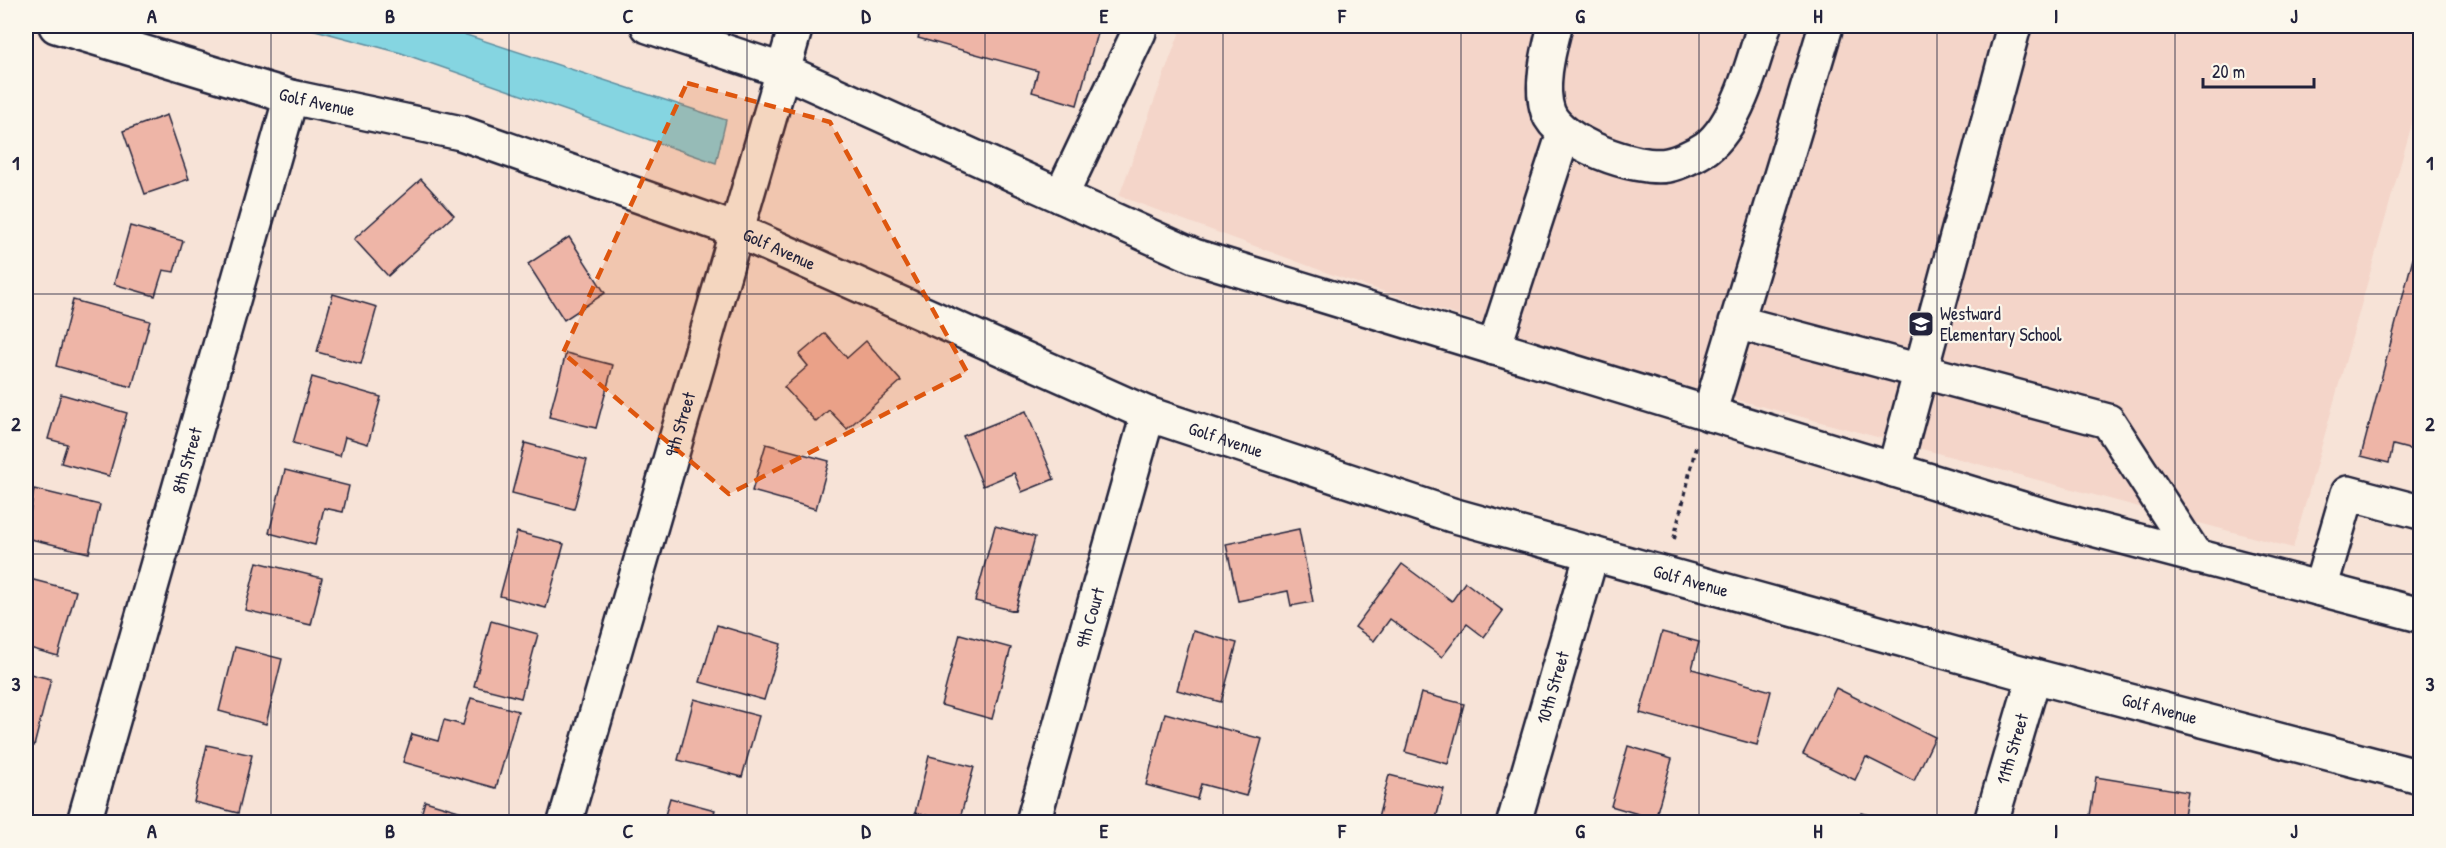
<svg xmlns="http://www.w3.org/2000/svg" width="2446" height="848" viewBox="0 0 2446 848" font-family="'Patrick Hand',sans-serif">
	<rect width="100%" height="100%" fill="#f7e3d7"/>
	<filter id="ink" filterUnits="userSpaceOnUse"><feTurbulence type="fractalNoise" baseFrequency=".0167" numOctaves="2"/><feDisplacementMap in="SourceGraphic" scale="12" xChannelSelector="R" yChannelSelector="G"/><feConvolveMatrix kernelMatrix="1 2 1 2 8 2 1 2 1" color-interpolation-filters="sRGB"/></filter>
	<g filter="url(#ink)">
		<polygon fill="#f4d5c9" points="1182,26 2420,26 2420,95 2293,548 1633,372 1336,276 1119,196"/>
		<polygon fill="#85d5e1" stroke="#5d8d9f" stroke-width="1.5" points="300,26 439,26 726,120 716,163 401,53"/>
		<g fill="#eeb5a7" stroke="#22223b" stroke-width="1.5">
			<polygon points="922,26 1099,26 1077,105 1032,92 1038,71 918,38"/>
			<polygon points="167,115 189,179 145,194 123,131"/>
			<polygon points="421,179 454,215 388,276 354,239"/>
			<polygon points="130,226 183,241 174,272 163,270 155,296 114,284"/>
			<polygon points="2420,231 2420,452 2393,445 2389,463 2361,456"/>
			<polygon points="569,237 605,293 564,320 528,264"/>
			<polygon points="333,294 377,307 361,364 317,352"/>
			<polygon points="73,300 150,321 132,387 56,366"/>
			<polygon points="825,333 847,358 866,341 901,381 847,429 829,410 816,422 784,387 808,366 799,355"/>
			<polygon points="566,353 613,365 596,428 549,417"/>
			<polygon points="312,377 381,397 368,444 345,437 340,456 293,443"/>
			<polygon points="61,394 127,413 109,476 61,463 67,444 48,439"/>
			<polygon points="1026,411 1054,479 1022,492 1014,473 983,486 963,436"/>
			<polygon points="525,443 587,460 574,509 512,493"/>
			<polygon points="766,444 829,461 816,509 752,491"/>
			<polygon points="285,470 349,486 343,512 324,508 315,545 269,533"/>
			<polygon points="34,489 100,505 89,553 26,538"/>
			<polygon points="995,526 1035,537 1015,611 975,601"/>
			<polygon points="1299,529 1313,602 1291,606 1288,591 1238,601 1226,544"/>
			<polygon points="517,532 564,544 546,608 500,596"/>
			<polygon points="257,562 322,578 311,625 245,610"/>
			<polygon points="1402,564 1452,601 1465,582 1503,611 1484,637 1467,624 1442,657 1390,619 1374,641 1355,627"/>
			<polygon points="26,578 76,591 58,656 26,647"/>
			<polygon points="491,621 538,634 521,698 474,686"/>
			<polygon points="717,625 781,644 764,700 700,682"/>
			<polygon points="1193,631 1237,643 1221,702 1177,690"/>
			<polygon points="1662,632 1699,642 1692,669 1771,691 1757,745 1640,713"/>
			<polygon points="960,634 1011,648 992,719 941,705"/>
			<polygon points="235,647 282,659 266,724 219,711"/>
			<polygon points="26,673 51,679 34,746 26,743"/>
			<polygon points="1836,688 1935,737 1914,781 1866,757 1855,780 1803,754"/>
			<polygon points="1421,693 1464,704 1448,764 1405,752"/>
			<polygon points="471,698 518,711 496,788 403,762 412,734 438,741 444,720 463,725"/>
			<polygon points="694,699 759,716 742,777 678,760"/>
			<polygon points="1165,713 1262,739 1246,796 1201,784 1197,799 1146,785"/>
			<polygon points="207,745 252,755 238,813 194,802"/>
			<polygon points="1628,746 1672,759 1655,819 1611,806"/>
			<polygon points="929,756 974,767 959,822 915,813"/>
			<polygon points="1389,775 1444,789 1435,822 1377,822"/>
			<polygon points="2096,777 2188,792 2183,822 2089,822"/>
			<polygon points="670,798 715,810 711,822 663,822"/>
			<polygon points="425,801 489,820 488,822 419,822"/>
			<polygon points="1861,813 1897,822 1859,822"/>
		</g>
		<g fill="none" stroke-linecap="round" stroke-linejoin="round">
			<g stroke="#22223b" stroke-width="38">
				<g id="minor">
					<path id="s1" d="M56 26 291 97 461 133 736 230 1148 414 1452 515 2034 676 2420 777"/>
					<polyline points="648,26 784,71 1194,256 2055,519 2420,615"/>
					<path d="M1555 26C1549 50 1539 86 1548 112 1559 143 1637 171 1668 165 1679 163 1697 154 1706 148 1737 126 1754 60 1764 26"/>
					<polyline points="1061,196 1139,32"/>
					<polyline points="1736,322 2108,421 2196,557"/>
					<polyline points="1494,348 1564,133"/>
					<polyline points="1709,414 1826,26"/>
					<polyline points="1894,470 2014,26"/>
					<polyline points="2320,589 2348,493 2420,512"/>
					<path id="s2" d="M84 822 291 97"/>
					<path id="s3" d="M565 822 796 26"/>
					<path id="s4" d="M1033 822 1148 414"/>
					<path id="s5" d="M1514 822 1592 553"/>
					<path id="s6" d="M1991 822 2034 676"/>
				</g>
			</g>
			<polyline stroke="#22223b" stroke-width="4" stroke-dasharray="4.5 4.5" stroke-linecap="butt" points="1674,539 1696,447"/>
			<use href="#minor" stroke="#fbf7ec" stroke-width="33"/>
		</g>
	</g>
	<path fill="#de560e" fill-opacity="0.2" stroke="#de560e" stroke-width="4.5" stroke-dasharray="12 8" stroke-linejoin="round" d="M687 83 830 122 967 372 729 494 563 353Z"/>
	<path fill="none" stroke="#22223b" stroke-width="1.5" stroke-opacity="0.55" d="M271 26V822M509 26V822M747 26V822M985 26V822M1223 26V822M1461 26V822M1699 26V822M1937 26V822M2175 26V822M26 294H2420M26 554H2420"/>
	<defs>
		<g id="school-square" transform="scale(1.35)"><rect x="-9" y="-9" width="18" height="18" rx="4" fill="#22223b" stroke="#fbf7ec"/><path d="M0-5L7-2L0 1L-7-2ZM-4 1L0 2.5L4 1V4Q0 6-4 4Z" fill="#fff"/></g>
	</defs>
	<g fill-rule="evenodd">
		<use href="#school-square" x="1921" y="324"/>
	</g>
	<g text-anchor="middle" stroke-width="4.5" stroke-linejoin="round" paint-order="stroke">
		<g font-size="18" fill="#22223b" stroke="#fbf7ec">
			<text dy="6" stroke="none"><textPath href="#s1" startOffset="272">Golf Avenue</textPath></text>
			<text dy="6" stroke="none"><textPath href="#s1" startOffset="758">Golf Avenue</textPath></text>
			<text dy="6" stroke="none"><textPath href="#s3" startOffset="414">9th Street</textPath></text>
			<text dy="6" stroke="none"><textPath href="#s1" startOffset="1244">Golf Avenue</textPath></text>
			<text dy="6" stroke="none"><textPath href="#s2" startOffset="376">8th Street</textPath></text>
			<text dy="6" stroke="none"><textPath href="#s1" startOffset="1730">Golf Avenue</textPath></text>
			<text dy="6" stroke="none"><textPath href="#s4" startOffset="212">9th Court</textPath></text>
			<text dy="6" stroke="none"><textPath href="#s5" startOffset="140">10th Street</textPath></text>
			<text dy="6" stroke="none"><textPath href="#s1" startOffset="2216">Golf Avenue</textPath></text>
			<text dy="6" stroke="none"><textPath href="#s6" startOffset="76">11th Street</textPath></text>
		</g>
		<g font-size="18" fill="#22223b" stroke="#fbf7ec" text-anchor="start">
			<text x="1940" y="320">Westward<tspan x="1940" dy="21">Elementary School</tspan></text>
		</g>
	</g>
	<rect width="2446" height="848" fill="none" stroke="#fbf7ec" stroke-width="66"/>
	<path d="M2203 78v9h111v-9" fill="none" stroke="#22223b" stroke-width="3"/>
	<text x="2212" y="78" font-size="18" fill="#22223b" stroke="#fbf7ec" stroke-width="4.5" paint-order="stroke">20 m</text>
	<rect x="33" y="33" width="2380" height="782" fill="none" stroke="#22223b" stroke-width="2"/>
	<g font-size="20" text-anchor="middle" font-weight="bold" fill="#22223b">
		<text x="152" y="23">A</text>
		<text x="390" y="23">B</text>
		<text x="628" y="23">C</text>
		<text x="866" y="23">D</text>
		<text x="1104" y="23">E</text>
		<text x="1342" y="23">F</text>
		<text x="1580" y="23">G</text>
		<text x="1818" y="23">H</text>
		<text x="2056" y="23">I</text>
		<text x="2294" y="23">J</text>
		<text x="16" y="170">1</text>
		<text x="2430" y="170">1</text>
		<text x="16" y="431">2</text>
		<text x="2430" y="431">2</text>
		<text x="16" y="691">3</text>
		<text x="2430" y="691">3</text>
		<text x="152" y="838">A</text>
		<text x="390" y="838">B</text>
		<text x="628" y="838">C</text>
		<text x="866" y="838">D</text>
		<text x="1104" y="838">E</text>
		<text x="1342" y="838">F</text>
		<text x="1580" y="838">G</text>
		<text x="1818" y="838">H</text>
		<text x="2056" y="838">I</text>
		<text x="2294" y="838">J</text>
	</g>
</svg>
